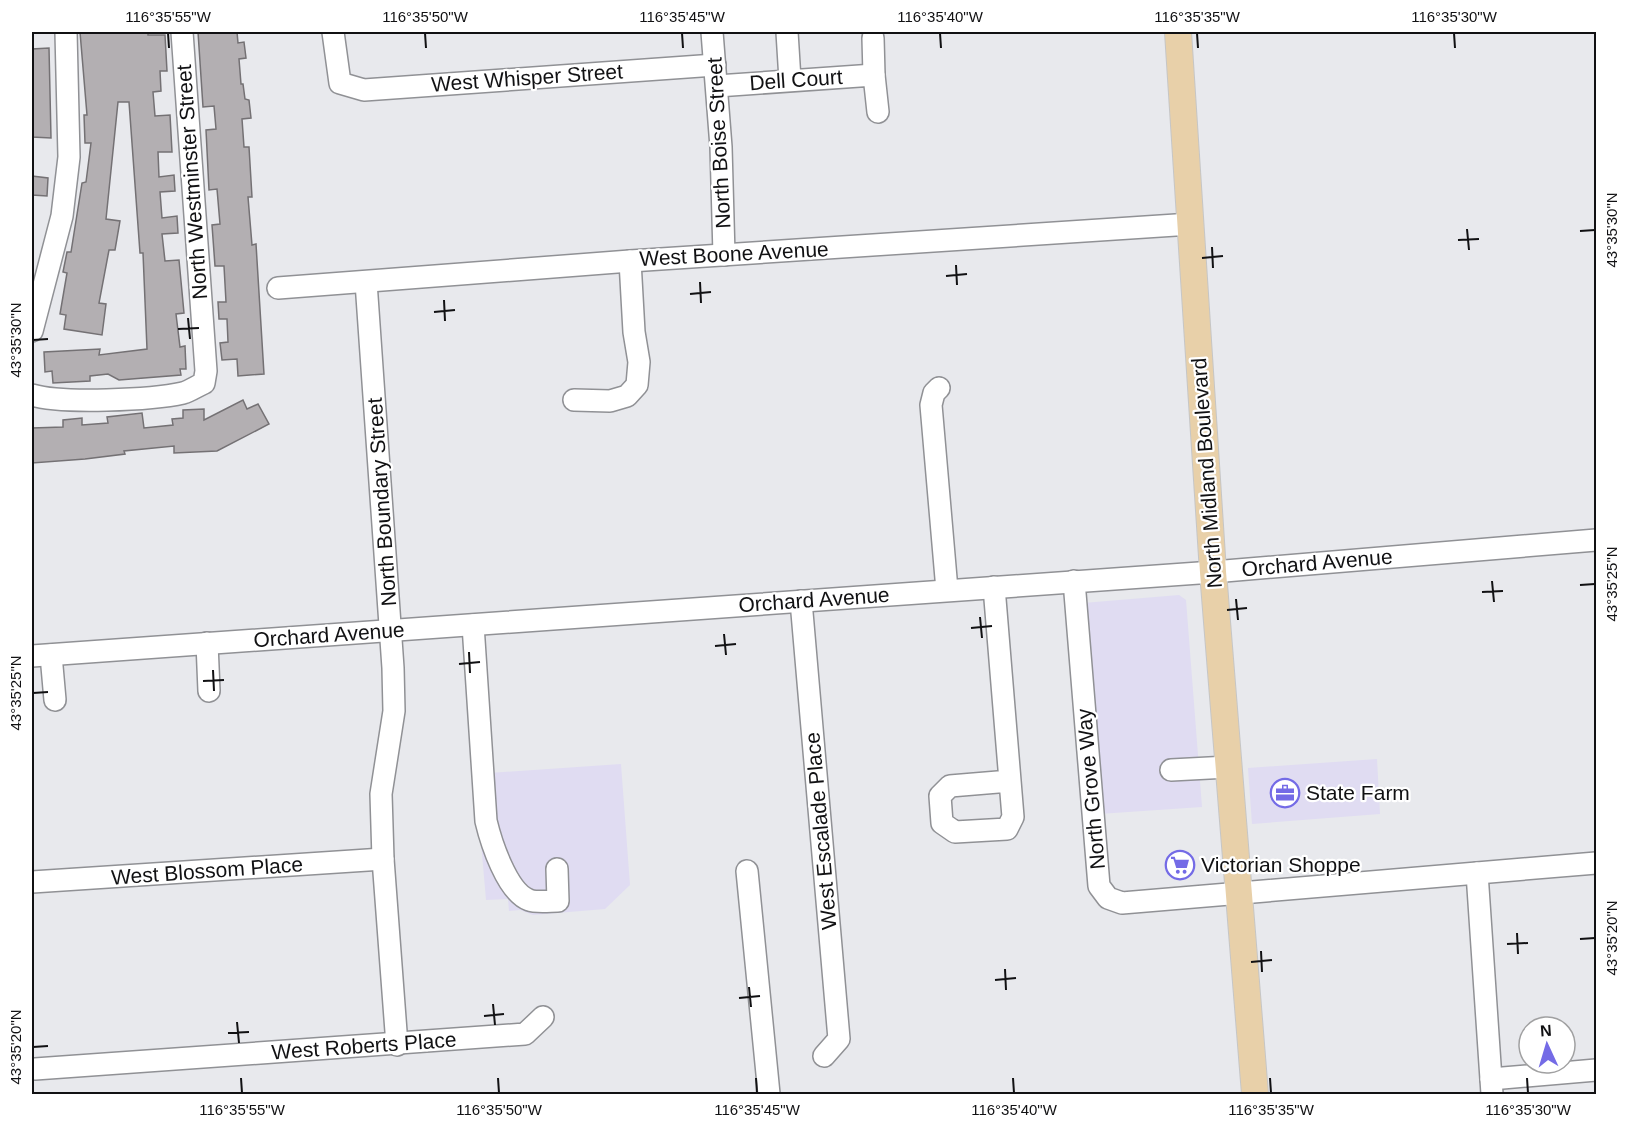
<svg xmlns="http://www.w3.org/2000/svg" width="1628" height="1126" viewBox="0 0 1628 1126" font-family="Arial,sans-serif">
	<rect width="100%" height="100%" fill="#e8e9ed"/>
	<g fill="#e0dcf2">
		<polygon points="1179,595 1186,600 1202,807 1099,814 1083,603"/>
		<polygon points="1377,759 1380,814 1252,824 1248,768"/>
		<polygon points="621,764 630,885 605,909 533,915 520,910 509,911 508,899 486,900 475,774"/>
	</g>
	<g fill="#b3afb2" stroke="#747174" stroke-width="1.5">
		<polygon points="80,32 148,32 148,35 165,35 167,71 160,71 161,91 153,92 155,116 170,115 172,152 158,152 159,177 174,175 175,191 160,192 162,218 177,216 178,233 162,234 165,261 179,260 184,313 176,314 180,347 185,346 186,369 180,369 181,375 119,380 108,374 90,376 90,381 53,383 52,371 45,372 44,352 100,349 99,355 147,349 143,253 140,253 129,102 118,102 106,219 120,221 115,250 109,250 99,303 106,304 102,335 64,329 66,315 60,314 67,273 63,272 67,252 71,252 82,183 86,182 91,143 85,143 84,115 87,115"/>
		<polygon points="198,32 237,32 238,43 244,42 246,58 239,59 241,84 243,84 245,99 249,100 251,118 242,119 244,147 249,147 252,197 248,197 252,245 256,244 264,374 238,376 237,359 222,360 220,343 228,342 227,319 219,319 218,302 226,302 224,266 215,266 212,225 220,224 217,189 209,190 206,130 216,129 214,106 203,107"/>
		<polygon points="49,48 51,138 32,137 32,49"/>
		<polygon points="32,176 48,178 47,196 32,195"/>
		<polygon points="243,400 247,409 258,404 269,424 217,451 174,453 174,446 124,451 125,454 85,459 32,463 32,428 63,427 63,420 82,418 82,425 108,423 107,417 142,413 144,428 173,425 172,419 183,418 183,410 204,409 204,420"/>
	</g>
	<g fill="none" stroke-linecap="round" stroke-linejoin="round">
		<g stroke="#909195" stroke-width="24">
			<g id="minor">
				<polyline points="333,32 340,83 364,90 715,65"/>
				<polyline points="712,32 721,147 724,255"/>
				<polyline points="787,32 790,80"/>
				<polyline points="873,38 874,75"/>
				<polyline points="717,86 874,75 878,112"/>
				<polyline points="366,282 393,668 394,711 381,794 383,859 397,1045"/>
				<polyline points="278,288 630,261 1191,224"/>
				<polyline points="32,331 62,216 69,157 66,32"/>
				<polyline points="939,388 934,393 931,405 947,590"/>
				<path d="M32 395C61 404 152 400 183 393 190 391 197 386 204 383L206 371 182 32"/>
				<polyline points="574,400 610,401 627,396 637,385 639,362 634,332 630,261"/>
				<polyline points="1074,581 1099,886 1108,898 1122,903 1596,863"/>
				<polyline points="994,587 1013,817 1007,829 955,832 942,823 940,796 950,786 1010,781"/>
				<polyline points="801,601 839,1039 824,1056"/>
				<path d="M473 625 486 821C491 842 507 892 529 900 537 903 550 901 558 901L557 869"/>
				<polyline points="207,643 209,691"/>
				<polyline points="51,655 55,700"/>
				<polyline points="32,656 1213,572 1596,540"/>
				<polyline points="1171,770 1228,767"/>
				<polyline points="747,871 769,1094"/>
				<polyline points="1477,873 1492,1094"/>
				<polyline points="32,882 383,859"/>
				<polyline points="35,1069 525,1034 543,1017"/>
				<polyline points="1491,1079 1596,1070"/>
			</g>
		</g>
		<g stroke="#c6c6c6" stroke-width="28">
			<polyline id="major" points="1178,32 1213,572 1255,1094"/>
		</g>
		<use href="#minor" stroke="#fff" stroke-width="21"/>
		<use href="#major" stroke="#e8d0a9" stroke-width="26"/>
	</g>
	<path fill="none" stroke="#111113" stroke-width="2" d="M168 33 169 48M425 33 426 48M682 33 683 48M940 33 941 48M1197 33 1198 48M1454 33 1455 48M1467 229 1469 250M1580 231 1595 230M1458 240 1479 239M1212 247 1213 268M1202 258 1223 256M956 265 957 285M946 276 967 274M700 282 701 303M690 294 711 292M444 300 445 321M434 312 455 310M188 318 190 339M178 329 199 328M33 340 48 339M1492 581 1494 602M1580 585 1595 584M1482 592 1503 591M1236 599 1238 620M1227 610 1247 608M980 617 982 638M971 628 992 626M724 634 726 655M715 646 736 644M469 652 470 673M459 664 480 662M213 670 214 691M203 681 224 680M33 693 48 692M1517 933 1518 954M1580 939 1595 938M1507 944 1528 943M1261 951 1262 972M1251 962 1272 960M1005 969 1006 990M995 980 1016 978M749 987 751 1007M739 998 760 996M493 1004 495 1025M484 1016 504 1014M237 1022 239 1043M228 1033 249 1032M33 1047 48 1046M241 1078 242 1093M498 1078 499 1093M756 1078 757 1093M1013 1078 1014 1093M1270 1078 1271 1093M1527 1078 1528 1093"/>
	<defs>
		<g id="office-ring" transform="scale(1.5)"><circle r="9.5" fill="#fff" stroke="#746be6" stroke-width="1.5"/><path d="M-6-3h4V-5.5h4V-3h4V5H-6ZM-1-4.5V-3h2v-1.5ZM-6 0V1H6V0Z" fill="#746be6"/></g>
		<g id="supermarket-ring" transform="scale(1.5)"><circle r="9.5" fill="#fff" stroke="#746be6" stroke-width="1.5"/><path d="M-6-5.5h2.5l.6 2H6L4.5 2H-2.5L-4.4-4H-6ZM-1.5 3.2a1.3 1.3 0 1 0 .1 0ZM3 3.2a1.3 1.3 0 1 0 .1 0Z" fill="#746be6"/></g>
	</defs>
	<g fill-rule="evenodd">
		<use href="#office-ring" x="1285" y="793"/>
		<use href="#supermarket-ring" x="1180" y="865"/>
	</g>
	<g text-anchor="middle" stroke-width="4.5" stroke-linejoin="round" paint-order="stroke">
		<g font-size="21" fill="#111113" stroke="#fff">
			<text transform="translate(527 78) rotate(-4)" y="7">West Whisper Street</text>
			<text transform="translate(796 80) rotate(-4)" y="7">Dell Court</text>
			<text transform="translate(719 143) rotate(-93)" y="7">North Boise Street</text>
			<text transform="translate(192 182) rotate(-94)" y="7">North Westminster Street</text>
			<text transform="translate(734 254) rotate(-3)" y="7">West Boone Avenue</text>
			<text transform="translate(1207 473) rotate(-94)" y="7">North Midland Boulevard</text>
			<text transform="translate(382 502) rotate(-94)" y="7">North Boundary Street</text>
			<text transform="translate(1317 563) rotate(-5)" y="7">Orchard Avenue</text>
			<text transform="translate(814 600) rotate(-4)" y="7">Orchard Avenue</text>
			<text transform="translate(329 635) rotate(-4)" y="7">Orchard Avenue</text>
			<text transform="translate(1091 789) rotate(-95)" y="7">North Grove Way</text>
			<text transform="translate(821 831) rotate(-95)" y="7">West Escalade Place</text>
			<text transform="translate(207 871) rotate(-4)" y="7">West Blossom Place</text>
			<text transform="translate(364 1046) rotate(-4)" y="7">West Roberts Place</text>
		</g>
		<g font-size="21" fill="#111113" stroke="#fff" text-anchor="start">
			<text x="1306" y="800">State Farm</text>
			<text x="1201" y="872">Victorian Shoppe</text>
		</g>
	</g>
	<rect width="1628" height="1126" fill="none" stroke="#ffffff" stroke-width="66"/>
	<g transform="translate(1547 1045) rotate(356)"><circle r="28" fill="#ffffff" stroke="#a0a0a1" stroke-width="1.5"/>
	<path d="M0-4.5L10 22L0 15L-10 22Z" fill="#746be6"/>
	<text y="-9" font-size="16" font-weight="bold" text-anchor="middle" fill="#111113">N</text>
	</g>
	<rect x="33" y="33" width="1562" height="1060" fill="none" stroke="#111113" stroke-width="2"/>
	<g font-size="15" text-anchor="middle" fill="#111113">
		<text x="168" y="22">116°35'55"W</text>
		<text x="425" y="22">116°35'50"W</text>
		<text x="682" y="22">116°35'45"W</text>
		<text x="940" y="22">116°35'40"W</text>
		<text x="1197" y="22">116°35'35"W</text>
		<text x="1454" y="22">116°35'30"W</text>
		<text transform="translate(1612 230) rotate(-90)" y="5">43°35'30"N</text>
		<text transform="translate(16 340) rotate(-90)" y="5">43°35'30"N</text>
		<text transform="translate(1612 584) rotate(-90)" y="5">43°35'25"N</text>
		<text transform="translate(16 693) rotate(-90)" y="5">43°35'25"N</text>
		<text transform="translate(1612 938) rotate(-90)" y="5">43°35'20"N</text>
		<text transform="translate(16 1047) rotate(-90)" y="5">43°35'20"N</text>
		<text x="242" y="1115">116°35'55"W</text>
		<text x="499" y="1115">116°35'50"W</text>
		<text x="757" y="1115">116°35'45"W</text>
		<text x="1014" y="1115">116°35'40"W</text>
		<text x="1271" y="1115">116°35'35"W</text>
		<text x="1528" y="1115">116°35'30"W</text>
	</g>
</svg>
